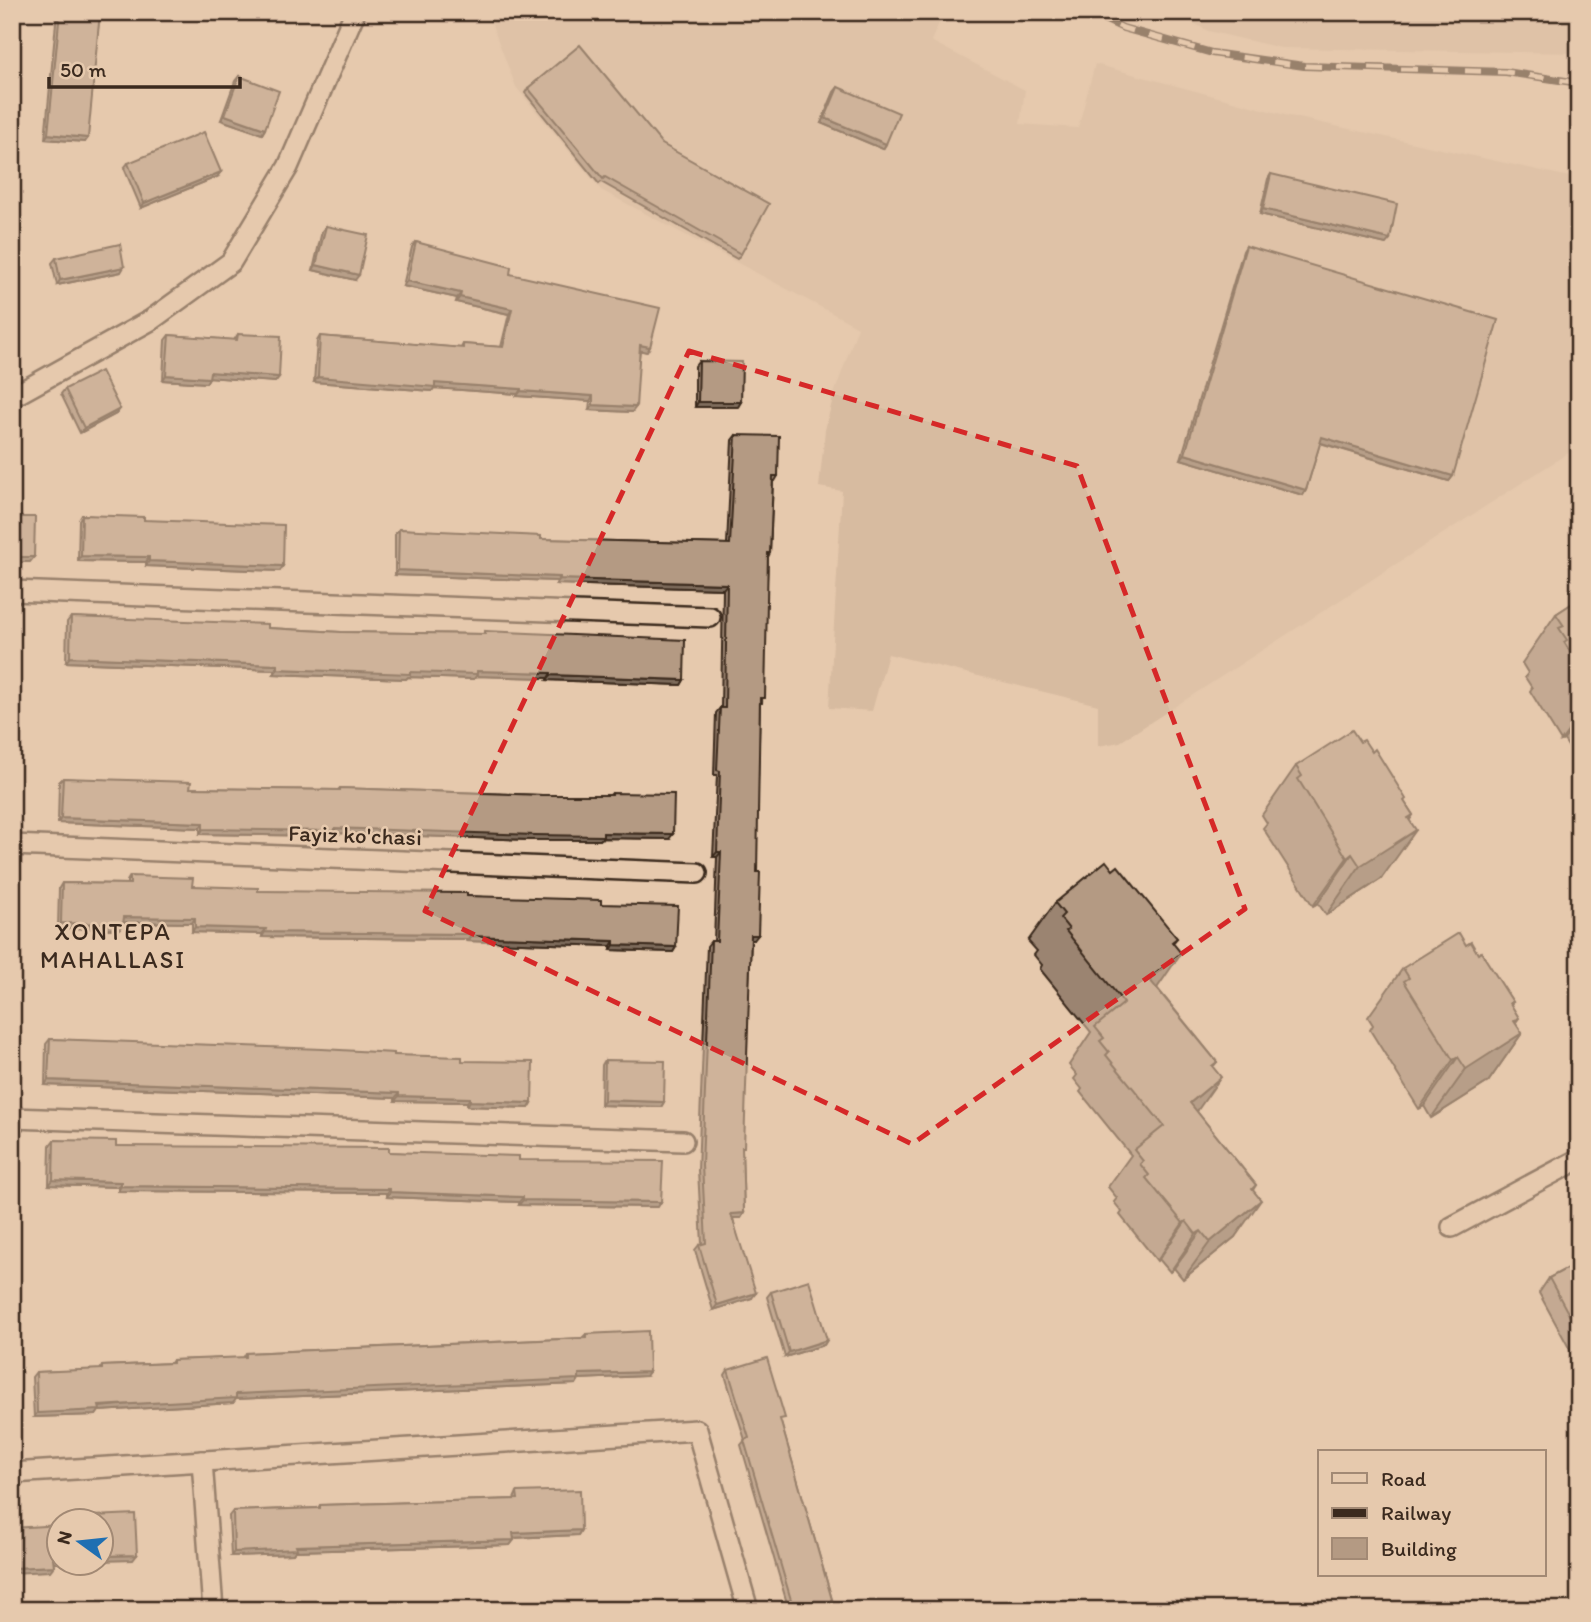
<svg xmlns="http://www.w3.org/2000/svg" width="1591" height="1622" viewBox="0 0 1591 1622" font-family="Itim,sans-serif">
	<rect width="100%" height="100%" fill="#e6c9ad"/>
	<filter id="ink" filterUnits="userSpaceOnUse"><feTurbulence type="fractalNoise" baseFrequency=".0143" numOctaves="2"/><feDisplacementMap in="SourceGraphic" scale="14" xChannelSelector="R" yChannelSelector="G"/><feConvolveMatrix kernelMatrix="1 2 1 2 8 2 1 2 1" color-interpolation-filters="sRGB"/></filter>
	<g filter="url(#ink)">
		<g fill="#d7bba0">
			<polygon points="487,12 944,12 931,41 1025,90 1020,124 1078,128 1095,64 1285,115 1579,179 1579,446 1120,742 1098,746 1098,705 888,654 872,711 829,708 842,491 819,487 825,430 834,394 858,327 601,190 516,87"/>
			<polygon points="1173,12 1579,12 1579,53 1281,48 1208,31"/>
		</g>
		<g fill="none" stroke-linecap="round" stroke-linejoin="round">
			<g stroke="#3b2a1e" stroke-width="24">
				<g id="minor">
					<polyline points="12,397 151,320 231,262 288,167 355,12"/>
					<polyline points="12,591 710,617"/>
					<polyline points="12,845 697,873"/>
					<polyline points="12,1118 683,1141"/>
					<polyline points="1452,1227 1579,1159"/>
					<polyline points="202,1461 213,1610"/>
					<polyline points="12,1473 697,1430 748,1610"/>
				</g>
			</g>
			<use href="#minor" stroke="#e6c9ad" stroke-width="19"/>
			<g stroke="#3b2a1e" stroke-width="8">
				<polyline id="rail" points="1089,12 1123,28 1212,53 1304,66 1506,72 1579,83"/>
			</g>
			<use href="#rail" stroke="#e6c9ad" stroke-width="5" stroke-dasharray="16" stroke-linecap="butt"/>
		</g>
		<g fill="#9b8471" stroke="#3b2a1e" stroke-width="2">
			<polygon points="57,12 100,12 85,142 45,139"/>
			<polygon points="239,76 265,129 262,134 221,120 235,81"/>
			<polygon points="838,87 886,144 883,149 821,123 834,92"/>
			<polygon points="528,88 741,254 737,259 601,182 599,184 525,93"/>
			<polygon points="128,163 217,177 141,208 124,168"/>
			<polygon points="1271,174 1386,244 1260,214 1268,179"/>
			<polygon points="326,226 355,280 313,270 322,231"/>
			<polygon points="416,242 510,274 647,352 640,350 632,412 589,410 590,401 517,396 518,394 434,388 432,391 314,382 317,341 320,336 461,348 463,344 501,347 509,314 456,302 457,298 403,286 412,247"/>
			<polygon points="1246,246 1453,476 1449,481 1320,443 1306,490 1303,495 1181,459 1243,251"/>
			<polygon points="56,258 121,272 57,285 52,263"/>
			<polygon points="238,334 279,377 275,382 209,377 206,383 163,380 165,340 169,335 234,340"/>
			<polygon points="699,361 738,407 695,407 695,366"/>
			<polygon points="65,389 120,409 116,414 80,433 61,394"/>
			<polygon points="736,435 778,476 775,481 773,481 770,553 768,557 762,703 760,703 754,940 751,940 742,1150 744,1213 741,1218 733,1218 752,1298 713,1310 695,1250 699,1245 702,1244 698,1170 707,946 711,941 714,941 717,857 713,857 717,775 714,775 716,713 720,708 721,708 723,589 556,584 557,581 395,575 395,534 399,529 541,539 727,544 732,440"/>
			<polygon points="82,515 144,520 280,571 146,566 146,562 78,561 79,520"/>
			<polygon points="1579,599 1579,753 1578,751 1573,754 1564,740 1561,741 1530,691 1532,688 1525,677 1528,673 1522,663 1556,614"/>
			<polygon points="71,617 341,632 483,634 485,631 684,680 681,685 547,680 548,678 476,676 474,679 408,677 406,679 274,674 275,670 66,662 67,622"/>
			<polygon points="1360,742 1372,752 1413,815 1409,821 1381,879 1326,915 1318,903 1313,906 1263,828 1267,823 1262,815 1296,766"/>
			<polygon points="63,778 190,788 338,790 340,788 542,795 610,795 612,793 669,839 602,838 600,840 531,840 333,833 331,836 200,834 200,828 58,823 59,782"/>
			<polygon points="1113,870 1177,938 1173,943 1157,988 1217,1062 1213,1067 1197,1112 1256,1185 1253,1190 1235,1237 1183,1279 1174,1268 1170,1272 1159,1259 1157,1261 1120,1215 1122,1212 1114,1202 1117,1198 1108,1187 1131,1155 1080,1092 1082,1089 1074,1079 1077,1075 1069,1065 1091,1032 1040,969 1042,965 1034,955 1037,951 1028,941 1055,903"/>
			<polygon points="130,876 192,886 258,891 467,896 601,904 676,947 673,952 611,950 611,946 467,941 468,939 262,937 262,934 192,932 192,923 123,922 120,929 58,928 59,888 62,883 127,884 127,881"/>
			<polygon points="1466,945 1478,954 1513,1002 1511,1004 1515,1023 1522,1033 1488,1082 1431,1118 1424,1106 1419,1109 1370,1030 1373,1025 1368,1017 1403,968"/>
			<polygon points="50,1039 394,1055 462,1061 532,1103 529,1108 467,1106 467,1102 395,1101 395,1098 45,1085 46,1044"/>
			<polygon points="605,1060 664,1102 661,1107 601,1105 602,1065"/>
			<polygon points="54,1140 116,1146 389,1152 519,1160 658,1207 519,1205 519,1202 387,1197 387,1193 118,1191 118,1187 49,1185 50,1145"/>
			<polygon points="1579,1262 1579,1366 1539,1293 1549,1278"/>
			<polygon points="771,1292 827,1340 824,1345 785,1357 767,1297"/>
			<polygon points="586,1334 646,1376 579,1379 576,1384 236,1399 233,1403 99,1411 96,1415 34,1417 32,1377 36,1372 100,1370 102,1366 171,1363 173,1360 243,1358 246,1353 582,1338"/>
			<polygon points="728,1370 781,1423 835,1610 789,1610 741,1445 745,1440 725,1375"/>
			<polygon points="517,1492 581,1530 578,1535 513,1538 514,1540 510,1545 295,1551 293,1554 231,1556 229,1516 233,1511 318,1508 320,1505 514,1499"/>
		</g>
		<g fill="#7e6c5c" stroke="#3b2a1e" stroke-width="2">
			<polygon points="225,115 265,129 262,134 221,120"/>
			<polygon points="825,118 886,144 883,149 821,123"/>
			<polygon points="48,134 88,138 85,142 45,139"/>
			<polygon points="221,172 217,177 141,208 144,203"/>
			<polygon points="1263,209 1390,239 1386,244 1260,214"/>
			<polygon points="316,265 359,275 355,280 313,270"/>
			<polygon points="124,267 121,272 57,285 60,280"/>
			<polygon points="407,281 461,293 457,298 403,286"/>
			<polygon points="460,297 512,309 509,314 456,302"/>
			<polygon points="640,345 650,347 647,352 637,350"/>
			<polygon points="210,372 279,377 275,382 206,377"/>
			<polygon points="166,375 209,378 206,383 163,380"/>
			<polygon points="318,377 435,383 521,389 518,394 434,388 432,391 314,382"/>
			<polygon points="521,391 593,396 590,401 517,396"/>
			<polygon points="698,402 741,402 738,407 695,407"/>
			<polygon points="593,405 636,407 632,412 589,410"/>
			<polygon points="120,409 116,414 80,433 84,428"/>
			<polygon points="1322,437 1453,476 1449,481 1318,442"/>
			<polygon points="1185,454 1306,490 1303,495 1181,459"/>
			<polygon points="81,556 149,557 146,562 78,561"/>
			<polygon points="12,557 34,557 30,562 12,562"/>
			<polygon points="149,561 283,566 280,571 146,566"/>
			<polygon points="398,570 560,577 557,581 395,575"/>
			<polygon points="560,579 727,584 723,589 556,584"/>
			<polygon points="70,657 278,665 275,670 66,662"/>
			<polygon points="278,669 410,672 477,671 551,673 548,678 476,676 474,679 408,677 406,679 274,674"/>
			<polygon points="551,675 684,680 681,685 547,680"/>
			<polygon points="1579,716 1579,718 1564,740 1561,741"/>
			<polygon points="1413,815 1392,846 1416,830 1381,879 1326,915 1360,866 1408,818"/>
			<polygon points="61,818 203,823 200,828 58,823"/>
			<polygon points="335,828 603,833 673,834 669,839 602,838 600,840 531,840 333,833 331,836 200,834 203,829"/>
			<polygon points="717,852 721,852 717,857 713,857"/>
			<polygon points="1352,854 1318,903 1313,906 1347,858"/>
			<polygon points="124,917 195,918 192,923 120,922"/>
			<polygon points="61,923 123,924 120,929 58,928"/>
			<polygon points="195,927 266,929 262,934 192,932"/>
			<polygon points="265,932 471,934 468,939 262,937"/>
			<polygon points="751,935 758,935 754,940 748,940"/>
			<polygon points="471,936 614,941 611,946 467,941"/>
			<polygon points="614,945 676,947 673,952 611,950"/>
			<polygon points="1181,953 1155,991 1149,979"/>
			<polygon points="1519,1018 1497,1049 1522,1033 1488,1082 1431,1118 1466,1069 1514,1021"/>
			<polygon points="1458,1057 1424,1106 1419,1109 1453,1060"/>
			<polygon points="1221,1077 1195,1114 1190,1103"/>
			<polygon points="48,1080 399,1093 395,1098 45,1085"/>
			<polygon points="399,1096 470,1098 467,1102 395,1101"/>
			<polygon points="604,1100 664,1102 661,1107 601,1105"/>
			<polygon points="470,1101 532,1103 529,1108 467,1106"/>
			<polygon points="53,1180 121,1182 118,1187 49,1185"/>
			<polygon points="121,1186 390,1189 387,1193 118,1191"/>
			<polygon points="390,1192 523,1197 519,1202 387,1197"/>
			<polygon points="523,1200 661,1202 658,1207 519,1205"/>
			<polygon points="1261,1200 1235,1237 1183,1279 1210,1242"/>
			<polygon points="744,1213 741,1218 728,1218 731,1214"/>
			<polygon points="1186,1221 1159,1259 1157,1261 1183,1223"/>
			<polygon points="1201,1231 1174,1268 1170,1272 1196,1234"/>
			<polygon points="756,1293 752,1298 713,1310 717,1305"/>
			<polygon points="827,1340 824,1345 785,1357 789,1352"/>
			<polygon points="649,1372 646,1376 579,1379 576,1384 236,1399 233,1403 99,1411 96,1415 34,1417 37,1413 236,1394 579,1374"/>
			<polygon points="581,1530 578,1535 510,1538 513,1533"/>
			<polygon points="514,1540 510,1545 295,1551 293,1554 231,1556 234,1552 296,1546"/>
			<polygon points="137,1555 133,1560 102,1561 102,1556"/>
			<polygon points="53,1558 60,1558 60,1563 62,1563 50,1563"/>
			<polygon points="54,1566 50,1571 12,1573 12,1568"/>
		</g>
		<g fill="#b49a83" stroke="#3b2a1e" stroke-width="2">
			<polygon points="60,12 100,12 88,138 48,134"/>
			<polygon points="580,45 662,144 769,204 741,254 605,177 603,179 528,88"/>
			<polygon points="239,76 279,91 265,129 225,115"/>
			<polygon points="838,87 899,113 886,144 825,118"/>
			<polygon points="204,132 221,172 144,203 128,163"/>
			<polygon points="1271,174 1397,204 1390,239 1263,209"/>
			<polygon points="326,226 368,235 359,275 316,265"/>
			<polygon points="416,242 511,267 510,274 660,308 650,347 640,345 636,407 593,405 593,396 521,391 521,389 435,383 435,387 318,377 320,336 463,348 463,344 503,347 512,309 460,297 461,293 407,281"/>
			<polygon points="120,244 124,267 60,280 56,258"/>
			<polygon points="1246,246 1498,320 1453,476 1322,437 1306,490 1185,454"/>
			<polygon points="238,334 281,336 279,377 210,372 209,378 166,375 169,335 237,340"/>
			<polygon points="699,361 742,362 741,402 698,402"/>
			<polygon points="101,371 120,409 84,428 65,389"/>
			<polygon points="736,435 779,436 778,476 773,476 770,553 768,553 765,698 760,698 757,872 760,872 758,935 751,935 744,1147 742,1147 744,1213 731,1214 756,1293 717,1305 699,1245 706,1243 702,1165 711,941 717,941 721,852 717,852 720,771 717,770 720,708 725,708 727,584 560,579 560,577 398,570 399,529 541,536 541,539 730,544"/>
			<polygon points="82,515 144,517 144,520 284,525 283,566 149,561 149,557 81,556"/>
			<polygon points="12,517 35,517 34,557 12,557"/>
			<polygon points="1579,599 1579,666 1564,642 1567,640 1559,628 1564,626 1556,614"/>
			<polygon points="71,617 268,624 268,628 341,632 485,634 485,631 685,640 684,680 551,675 551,673 477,671 477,674 410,672 410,674 278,669 278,665 70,657"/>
			<polygon points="1352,730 1360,742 1364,740 1372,752 1375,749 1406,799 1404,801 1413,815 1408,818 1416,830 1360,866 1352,854 1347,858 1298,779 1302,776 1296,766"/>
			<polygon points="63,778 191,782 190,788 340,790 340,788 542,795 612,795 612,793 674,794 673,834 603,833 603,836 535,835 335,828 335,831 203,829 203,823 61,818"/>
			<polygon points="1106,861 1113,870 1118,866 1177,938 1172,942 1181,953 1149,979 1217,1062 1212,1066 1221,1077 1190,1103 1256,1185 1252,1189 1261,1200 1210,1242 1201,1231 1196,1234 1186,1221 1183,1223 1146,1178 1149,1175 1140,1164 1143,1161 1134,1150 1164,1126 1106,1055 1109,1052 1100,1041 1104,1038 1095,1027 1124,1003 1066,931 1069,929 1060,918 1064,914 1055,903"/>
			<polygon points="130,876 193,878 192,886 258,888 258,891 467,893 467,896 601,900 601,904 678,906 676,947 614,945 614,941 471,936 471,934 265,932 266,929 195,927 195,918 124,917 123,924 61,923 62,883 130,884"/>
			<polygon points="1459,933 1466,945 1471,942 1478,954 1481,952 1513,1002 1510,1003 1519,1018 1514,1021 1522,1033 1466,1069 1458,1057 1453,1060 1404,981 1409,978 1403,968"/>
			<polygon points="50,1039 322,1049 394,1053 394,1055 462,1057 462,1061 533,1062 532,1103 470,1101 470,1098 399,1096 399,1093 48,1080"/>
			<polygon points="605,1060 665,1061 664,1102 604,1100"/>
			<polygon points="54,1140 116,1141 116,1146 389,1148 389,1152 519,1156 519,1160 663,1161 661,1202 523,1200 523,1197 390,1192 390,1189 121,1186 121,1182 53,1180"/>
			<polygon points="1579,1262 1579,1333 1549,1278"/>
			<polygon points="809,1280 827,1340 789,1352 771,1292"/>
			<polygon points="648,1331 649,1372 579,1374 579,1379 236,1394 236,1398 99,1406 100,1410 37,1413 36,1372 102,1369 102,1366 173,1363 173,1360 246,1357 246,1353 586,1338 586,1334"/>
			<polygon points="767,1358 785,1418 780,1419 835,1610 794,1610 744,1440 749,1438 728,1370"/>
			<polygon points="580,1490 581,1530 513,1533 514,1540 296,1546 297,1549 234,1552 233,1511 320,1508 320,1505 518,1499 517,1492"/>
			<polygon points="135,1514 137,1555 102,1556 102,1521 73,1521 73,1517"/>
			<polygon points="60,1525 60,1558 53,1558 54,1566 12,1568 12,1528"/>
			<polygon points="666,1605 666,1610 604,1610 604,1608"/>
		</g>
	</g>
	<path d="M0 0H1591V1622H0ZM689 351 1077 466 1245 909 912 1144 425 911Z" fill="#e6c9ad" fill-opacity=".55" fill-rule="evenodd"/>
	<path fill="none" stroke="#d62828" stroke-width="5" stroke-dasharray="14 9" stroke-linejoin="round" d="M689 351 1077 466 1245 909 912 1144 425 911Z"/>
	<g text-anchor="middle" stroke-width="5" stroke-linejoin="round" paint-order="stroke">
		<g font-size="23" fill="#3b2a1e" stroke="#e6c9ad">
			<text transform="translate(355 835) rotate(2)" y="8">Fayiz ko'chasi</text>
		</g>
		<g font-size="24" letter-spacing="2" fill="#3b2a1e" stroke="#e6c9ad">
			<text x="113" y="940">XONTEPA<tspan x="113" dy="28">MAHALLASI</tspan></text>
		</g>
	</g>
	<rect width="1591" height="1622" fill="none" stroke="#e6c9ad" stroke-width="42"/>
	<rect x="21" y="21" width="1549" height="1580" fill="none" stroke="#3b2a1e" stroke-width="2.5" filter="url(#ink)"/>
	<rect x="1318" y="1450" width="228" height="126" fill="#e6c9ad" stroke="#a28974" stroke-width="2"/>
	<rect x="1332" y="1473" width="35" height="10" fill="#e6c9ad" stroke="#a28974" stroke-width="2"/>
	<text x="1381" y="1486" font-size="21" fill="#3b2a1e">Road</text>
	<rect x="1332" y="1508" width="35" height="10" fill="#3b2a1e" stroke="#a28974" stroke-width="2"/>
	<text x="1381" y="1520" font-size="21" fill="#3b2a1e">Railway</text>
	<rect x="1332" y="1538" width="35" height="21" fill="#b49a83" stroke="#a28974" stroke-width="2"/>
	<text x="1381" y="1556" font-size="21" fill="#3b2a1e">Building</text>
	<g transform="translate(80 1542) rotate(285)"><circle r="33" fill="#e6c9ad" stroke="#a28974" stroke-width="2"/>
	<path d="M0-5L12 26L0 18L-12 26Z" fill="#1f6fb2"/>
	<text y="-10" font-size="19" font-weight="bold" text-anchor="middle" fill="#3b2a1e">N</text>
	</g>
	<path d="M49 77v10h191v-10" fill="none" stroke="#3b2a1e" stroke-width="3.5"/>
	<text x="60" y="77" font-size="21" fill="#3b2a1e" stroke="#e6c9ad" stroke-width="5" paint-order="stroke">50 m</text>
</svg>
